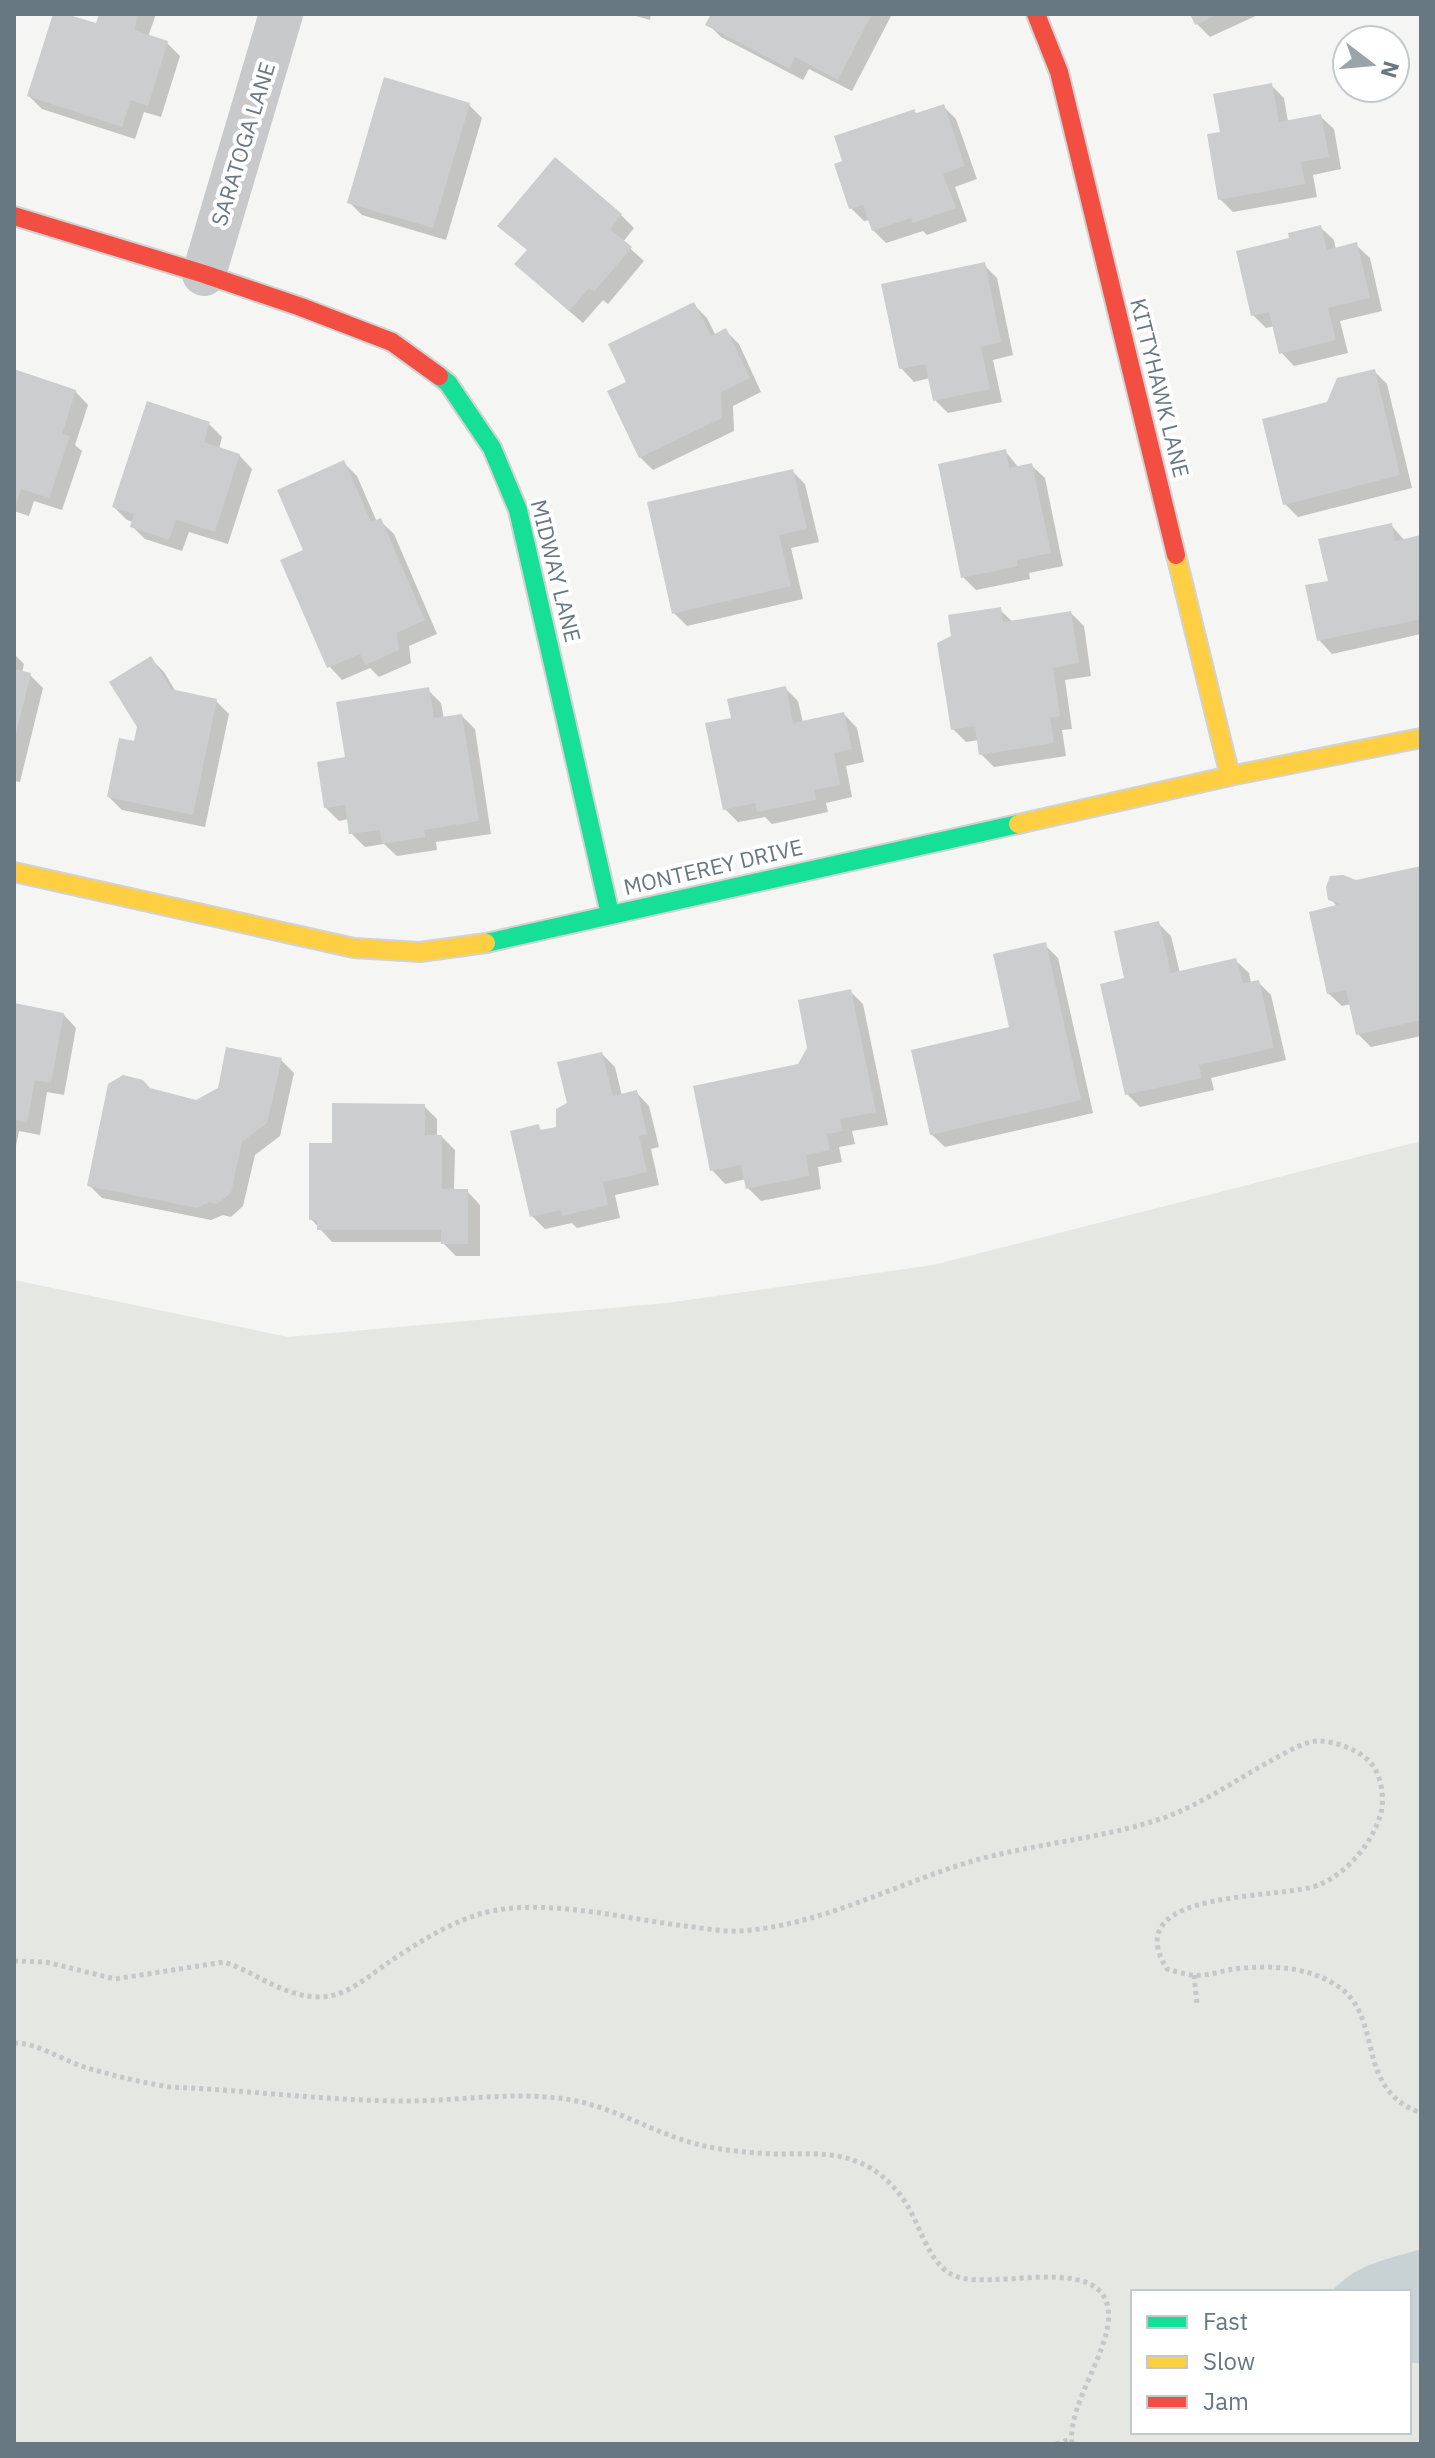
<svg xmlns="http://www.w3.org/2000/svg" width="1435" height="2458" viewBox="0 0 1435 2458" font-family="'IBM Plex Sans',sans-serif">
	<rect width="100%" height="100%" fill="#f5f5f4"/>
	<path fill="#e4e7e2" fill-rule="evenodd" d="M1421 1141V2444H14V1280L288 1337 667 1303 933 1265ZM1133 2292H1409V2432H1133Z"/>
	<path fill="#c8d1d3" d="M1421 2249V2364L1409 2362V2292H1331C1356 2264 1386 2260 1421 2249Z"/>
	<g fill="#0003">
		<polygon points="55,14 97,26 101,14 156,14 148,37 167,43 180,56 161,117 144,112 135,139 42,109 29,96"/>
		<polygon points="629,14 651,14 650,20"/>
		<polygon points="713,14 889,14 891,16 852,91 809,69 803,80 721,37 708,24"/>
		<polygon points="1192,14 1260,14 1210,37 1197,24"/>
		<polygon points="1271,85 1284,98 1288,122 1320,116 1334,129 1341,169 1313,175 1317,197 1233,212 1220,199"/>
		<polygon points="469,105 482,118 446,240 362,215 349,202"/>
		<polygon points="943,106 956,119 977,179 955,187 967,221 927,235 923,231 886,243 873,230 870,220 864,221 851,208 914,111 918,115"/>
		<polygon points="621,215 634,228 623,242 644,261 608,304 603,300 583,323 530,277 529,251 513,238"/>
		<polygon points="1320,227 1334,240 1336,250 1356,245 1370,258 1382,311 1340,321 1348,353 1294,366 1281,352 1274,326 1266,328 1253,315"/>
		<polygon points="984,265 997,278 1013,355 993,360 1002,402 948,413 935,400 930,378 914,382 901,368"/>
		<polygon points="694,305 707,318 716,336 726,331 739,344 761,392 733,406 734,431 653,470 640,457 628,383"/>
		<polygon points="14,371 75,391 88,405 75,445 82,451 62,510 34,501 29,516 14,511"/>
		<polygon points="1374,371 1387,384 1412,488 1298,517 1285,504 1329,404"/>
		<polygon points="209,424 222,437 219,449 239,455 252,469 228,544 189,532 182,551 145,539 132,526 133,522 127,520 114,507"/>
		<polygon points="1005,451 1019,468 1031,465 1045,478 1063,566 1029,573 1030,579 976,590 963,577"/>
		<polygon points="344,463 357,476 377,522 380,521 394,534 437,634 409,646 411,663 379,677 370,668 342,680 329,666 305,551"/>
		<polygon points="792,471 805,484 819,542 791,548 803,599 687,626 674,613"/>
		<polygon points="1391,525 1405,541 1421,537 1421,634 1332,654 1319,640 1330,582"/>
		<polygon points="1000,610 1013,622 1071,613 1084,626 1091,676 1065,680 1072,729 1062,730 1066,756 994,767 981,754 979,740 966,742 953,729"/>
		<polygon points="14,654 24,664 22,673 30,675 43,688 20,782 14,781"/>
		<polygon points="151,659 164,672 176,692 216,701 229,714 205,827 122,810 109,797 136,743"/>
		<polygon points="785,688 798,701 803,723 844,714 857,728 864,762 846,766 852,797 826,803 828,812 772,824 765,817 738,822 725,809 733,719"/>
		<polygon points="428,690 441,703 444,719 462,716 475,729 491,834 436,842 437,850 397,856 384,844 365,847 351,833 349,819 339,821 326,808 347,759"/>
		<polygon points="1421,868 1421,1036 1371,1047 1358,1034 1351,1004 1342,1006 1328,993 1338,907 1330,899 1356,882"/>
		<polygon points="1158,923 1171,936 1180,973 1235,960 1249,973 1251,983 1258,982 1271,995 1286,1060 1211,1078 1214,1090 1140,1107 1127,1094 1126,979"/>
		<polygon points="1045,945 1058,958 1093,1113 945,1147 931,1134 1011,1029"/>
		<polygon points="850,991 863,1004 888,1125 852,1131 855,1144 839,1147 842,1162 818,1167 821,1189 761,1201 748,1188 746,1179 725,1184 712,1170 799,1066"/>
		<polygon points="14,1005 63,1014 76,1028 64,1095 47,1092 40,1135 19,1131 14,1155"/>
		<polygon points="602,1054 615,1067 622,1096 636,1092 649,1106 659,1147 651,1149 659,1185 615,1195 620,1218 577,1228 572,1223 545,1229 532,1216 538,1127 543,1132 558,1128 569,1104"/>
		<polygon points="281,1060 294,1073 280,1136 255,1155 243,1206 231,1217 223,1215 211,1220 102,1198 89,1185 149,1089 196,1102"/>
		<polygon points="424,1106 437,1119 437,1137 442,1137 455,1150 454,1191 467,1191 480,1205 480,1256 456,1256 442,1242 332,1242 311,1219 334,1145"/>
	</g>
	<g fill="#cccdce">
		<polygon points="53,14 66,14 96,23 99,14 139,14 134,30 168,41 148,106 131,100 122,127 27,96"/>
		<polygon points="711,14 872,14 838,80 795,57 790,69 705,25"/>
		<polygon points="1190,14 1219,14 1195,25"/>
		<polygon points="384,77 470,103 433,228 347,203"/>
		<polygon points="1272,83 1279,122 1321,114 1329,157 1301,162 1305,184 1218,200 1207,134 1220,132 1213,94"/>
		<polygon points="944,104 965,166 943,174 956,208 913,223 911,218 872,231 863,205 849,209 834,164 842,161 834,136 915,109 914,114"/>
		<polygon points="555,157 622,214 610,229 632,247 594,292 589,288 569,311 514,264 527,250 497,226"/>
		<polygon points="1321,225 1327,250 1357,242 1370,298 1328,308 1336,340 1279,354 1269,312 1251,316 1236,251 1289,238 1288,233"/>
		<polygon points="985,262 1001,342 981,347 990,389 933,401 925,364 899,369 881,284"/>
		<polygon points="694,302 711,336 726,328 750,378 721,392 722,418 639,458 607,391 626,382 608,344"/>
		<polygon points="14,369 76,390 62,434 70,436 49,498 21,489 15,509"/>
		<polygon points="1375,369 1400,475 1283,505 1262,419 1327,402 1337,378"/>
		<polygon points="147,401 210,422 204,442 240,454 215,532 176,520 169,540 130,527 134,514 112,507"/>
		<polygon points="1006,449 1009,468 1032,463 1051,553 1017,560 1018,566 961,578 938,464"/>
		<polygon points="344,460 371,522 381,518 425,620 397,633 399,650 365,665 360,654 327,668 280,560 303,550 277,490"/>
		<polygon points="793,469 807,529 779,535 791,586 672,614 647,502"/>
		<polygon points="1392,523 1395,541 1421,535 1421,619 1317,641 1305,585 1328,581 1318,539"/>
		<polygon points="1001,607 1003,622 1071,611 1079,663 1053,668 1060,716 1050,718 1054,743 979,755 975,726 951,730 937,643 951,636 948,615"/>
		<polygon points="151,656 171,689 217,699 193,815 107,797 119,738 134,741 137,727 109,682"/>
		<polygon points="14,669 31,673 15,738 14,738"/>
		<polygon points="786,686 793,723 844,712 852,749 834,753 840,785 814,790 816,800 757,812 755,803 723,810 705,723 731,718 727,699"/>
		<polygon points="429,687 434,718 462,714 479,821 424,830 425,837 382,844 380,830 349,834 345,805 324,808 317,762 345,757 336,702"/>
		<polygon points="1421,866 1421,1020 1356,1035 1346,990 1327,994 1309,912 1340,904 1328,900 1326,887 1330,876 1343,875 1356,880"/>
		<polygon points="1159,921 1171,973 1236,958 1243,983 1259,980 1274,1048 1199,1065 1202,1078 1125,1095 1100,984 1124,978 1114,931"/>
		<polygon points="1046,942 1081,1100 930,1135 911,1050 1009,1027 993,954"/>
		<polygon points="851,989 876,1112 840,1119 843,1131 827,1134 830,1150 806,1155 809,1176 746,1189 741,1165 710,1171 693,1086 798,1064 807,1048 798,1000"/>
		<polygon points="14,1003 64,1013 51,1083 35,1080 27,1123 14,1120"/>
		<polygon points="226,1047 282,1058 267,1123 242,1142 231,1193 217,1204 209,1202 197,1208 87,1186 108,1084 123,1075 143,1080 150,1088 196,1100 218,1088"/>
		<polygon points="602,1052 613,1096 637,1090 647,1134 639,1136 647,1172 603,1182 608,1205 562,1216 561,1210 530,1217 510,1131 539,1124 540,1130 556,1127 556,1109 567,1103 557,1062"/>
		<polygon points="332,1103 425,1104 425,1135 442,1135 442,1189 468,1189 468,1244 441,1244 441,1230 317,1230 317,1220 309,1220 309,1143 332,1143"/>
	</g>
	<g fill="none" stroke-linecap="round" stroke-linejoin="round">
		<g stroke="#d1d2d2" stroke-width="22">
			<g id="fast">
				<polyline points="439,376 448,383 492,448 518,510 610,914"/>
				<polyline points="486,943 1018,824"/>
			</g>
		</g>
		<g stroke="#d1d2d2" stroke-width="22">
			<g id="slow">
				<polyline points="1176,555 1230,776"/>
				<polyline points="1018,824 1230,776 1421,738"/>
				<polyline points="14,872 354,948 420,952 486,943"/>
			</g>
		</g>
		<g stroke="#d1d2d2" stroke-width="22">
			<g id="jam">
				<polyline points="1036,14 1059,72 1176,555"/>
				<polyline points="14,216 204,274 301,307 392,342 439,376"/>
			</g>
		</g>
		<g stroke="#c5c7c8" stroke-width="5" stroke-dasharray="4 4" stroke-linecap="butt">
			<path d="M14 1961 46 1962 115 1979 224 1962C258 1973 281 1996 319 1997 346 1997 369 1976 389 1962 424 1939 462 1914 504 1909 561 1902 629 1919 685 1926 703 1928 723 1932 741 1931 823 1925 897 1883 976 1860 1034 1844 1097 1839 1154 1821 1197 1808 1235 1780 1274 1759 1287 1752 1303 1742 1318 1741 1334 1741 1357 1749 1369 1761 1381 1773 1385 1797 1381 1813 1373 1842 1349 1871 1321 1884 1285 1901 1115 1886 1167 1969 1175 1971 1183 1974 1191 1975 1205 1977 1221 1971 1234 1969 1269 1965 1306 1966 1336 1985 1386 2016 1352 2088 1421 2113"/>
			<polyline points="1194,1975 1197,2004"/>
			<path d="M14 2043C37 2043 59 2058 81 2066 110 2075 139 2082 169 2087 245 2090 321 2100 397 2101 456 2102 514 2090 572 2100 620 2109 662 2138 709 2147 730 2151 752 2153 775 2154 803 2154 831 2151 858 2162 879 2170 895 2186 907 2205 921 2227 930 2269 958 2277 993 2288 1080 2261 1103 2295 1127 2332 1066 2399 1072 2444"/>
			<polyline points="1056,2444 1071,2439"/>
		</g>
		<polyline stroke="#c8c9ca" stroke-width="44" points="204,274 281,14"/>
		<use href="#fast" stroke="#16e098" stroke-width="18"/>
		<use href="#slow" stroke="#ffcf43" stroke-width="18"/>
		<use href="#jam" stroke="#f24e42" stroke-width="18"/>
	</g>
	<g text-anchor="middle" stroke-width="8" stroke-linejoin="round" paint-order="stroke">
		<g font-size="22" fill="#677883" stroke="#fff">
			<text transform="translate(243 144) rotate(-73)" y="8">SARATOGA LANE</text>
			<text transform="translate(1160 388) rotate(76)" y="8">KITTYHAWK LANE</text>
			<text transform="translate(556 571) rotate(76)" y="8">MIDWAY LANE</text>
			<text transform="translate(713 867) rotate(-13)" y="8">MONTEREY DRIVE</text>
		</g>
	</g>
	<rect width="1435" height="2458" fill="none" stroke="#677883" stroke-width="32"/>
	<rect x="1131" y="2290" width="280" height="144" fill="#ffffff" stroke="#c2c9cd" stroke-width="2"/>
	<rect x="1147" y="2316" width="40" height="12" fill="#16e098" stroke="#c2c9cd" stroke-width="2"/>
	<text x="1203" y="2330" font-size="24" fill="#677883">Fast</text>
	<rect x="1147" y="2356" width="40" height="12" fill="#ffcf43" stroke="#c2c9cd" stroke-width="2"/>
	<text x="1203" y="2370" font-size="24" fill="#677883">Slow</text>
	<rect x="1147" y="2396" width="40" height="12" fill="#f24e42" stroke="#c2c9cd" stroke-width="2"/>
	<text x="1203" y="2410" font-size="24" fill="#677883">Jam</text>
	<g transform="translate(1371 64) rotate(106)"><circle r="38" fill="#ffffff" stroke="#c2c9cd" stroke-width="2"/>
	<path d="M0-6L14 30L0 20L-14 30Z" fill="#99a4ab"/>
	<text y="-12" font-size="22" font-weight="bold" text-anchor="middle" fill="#677883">N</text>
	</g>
</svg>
